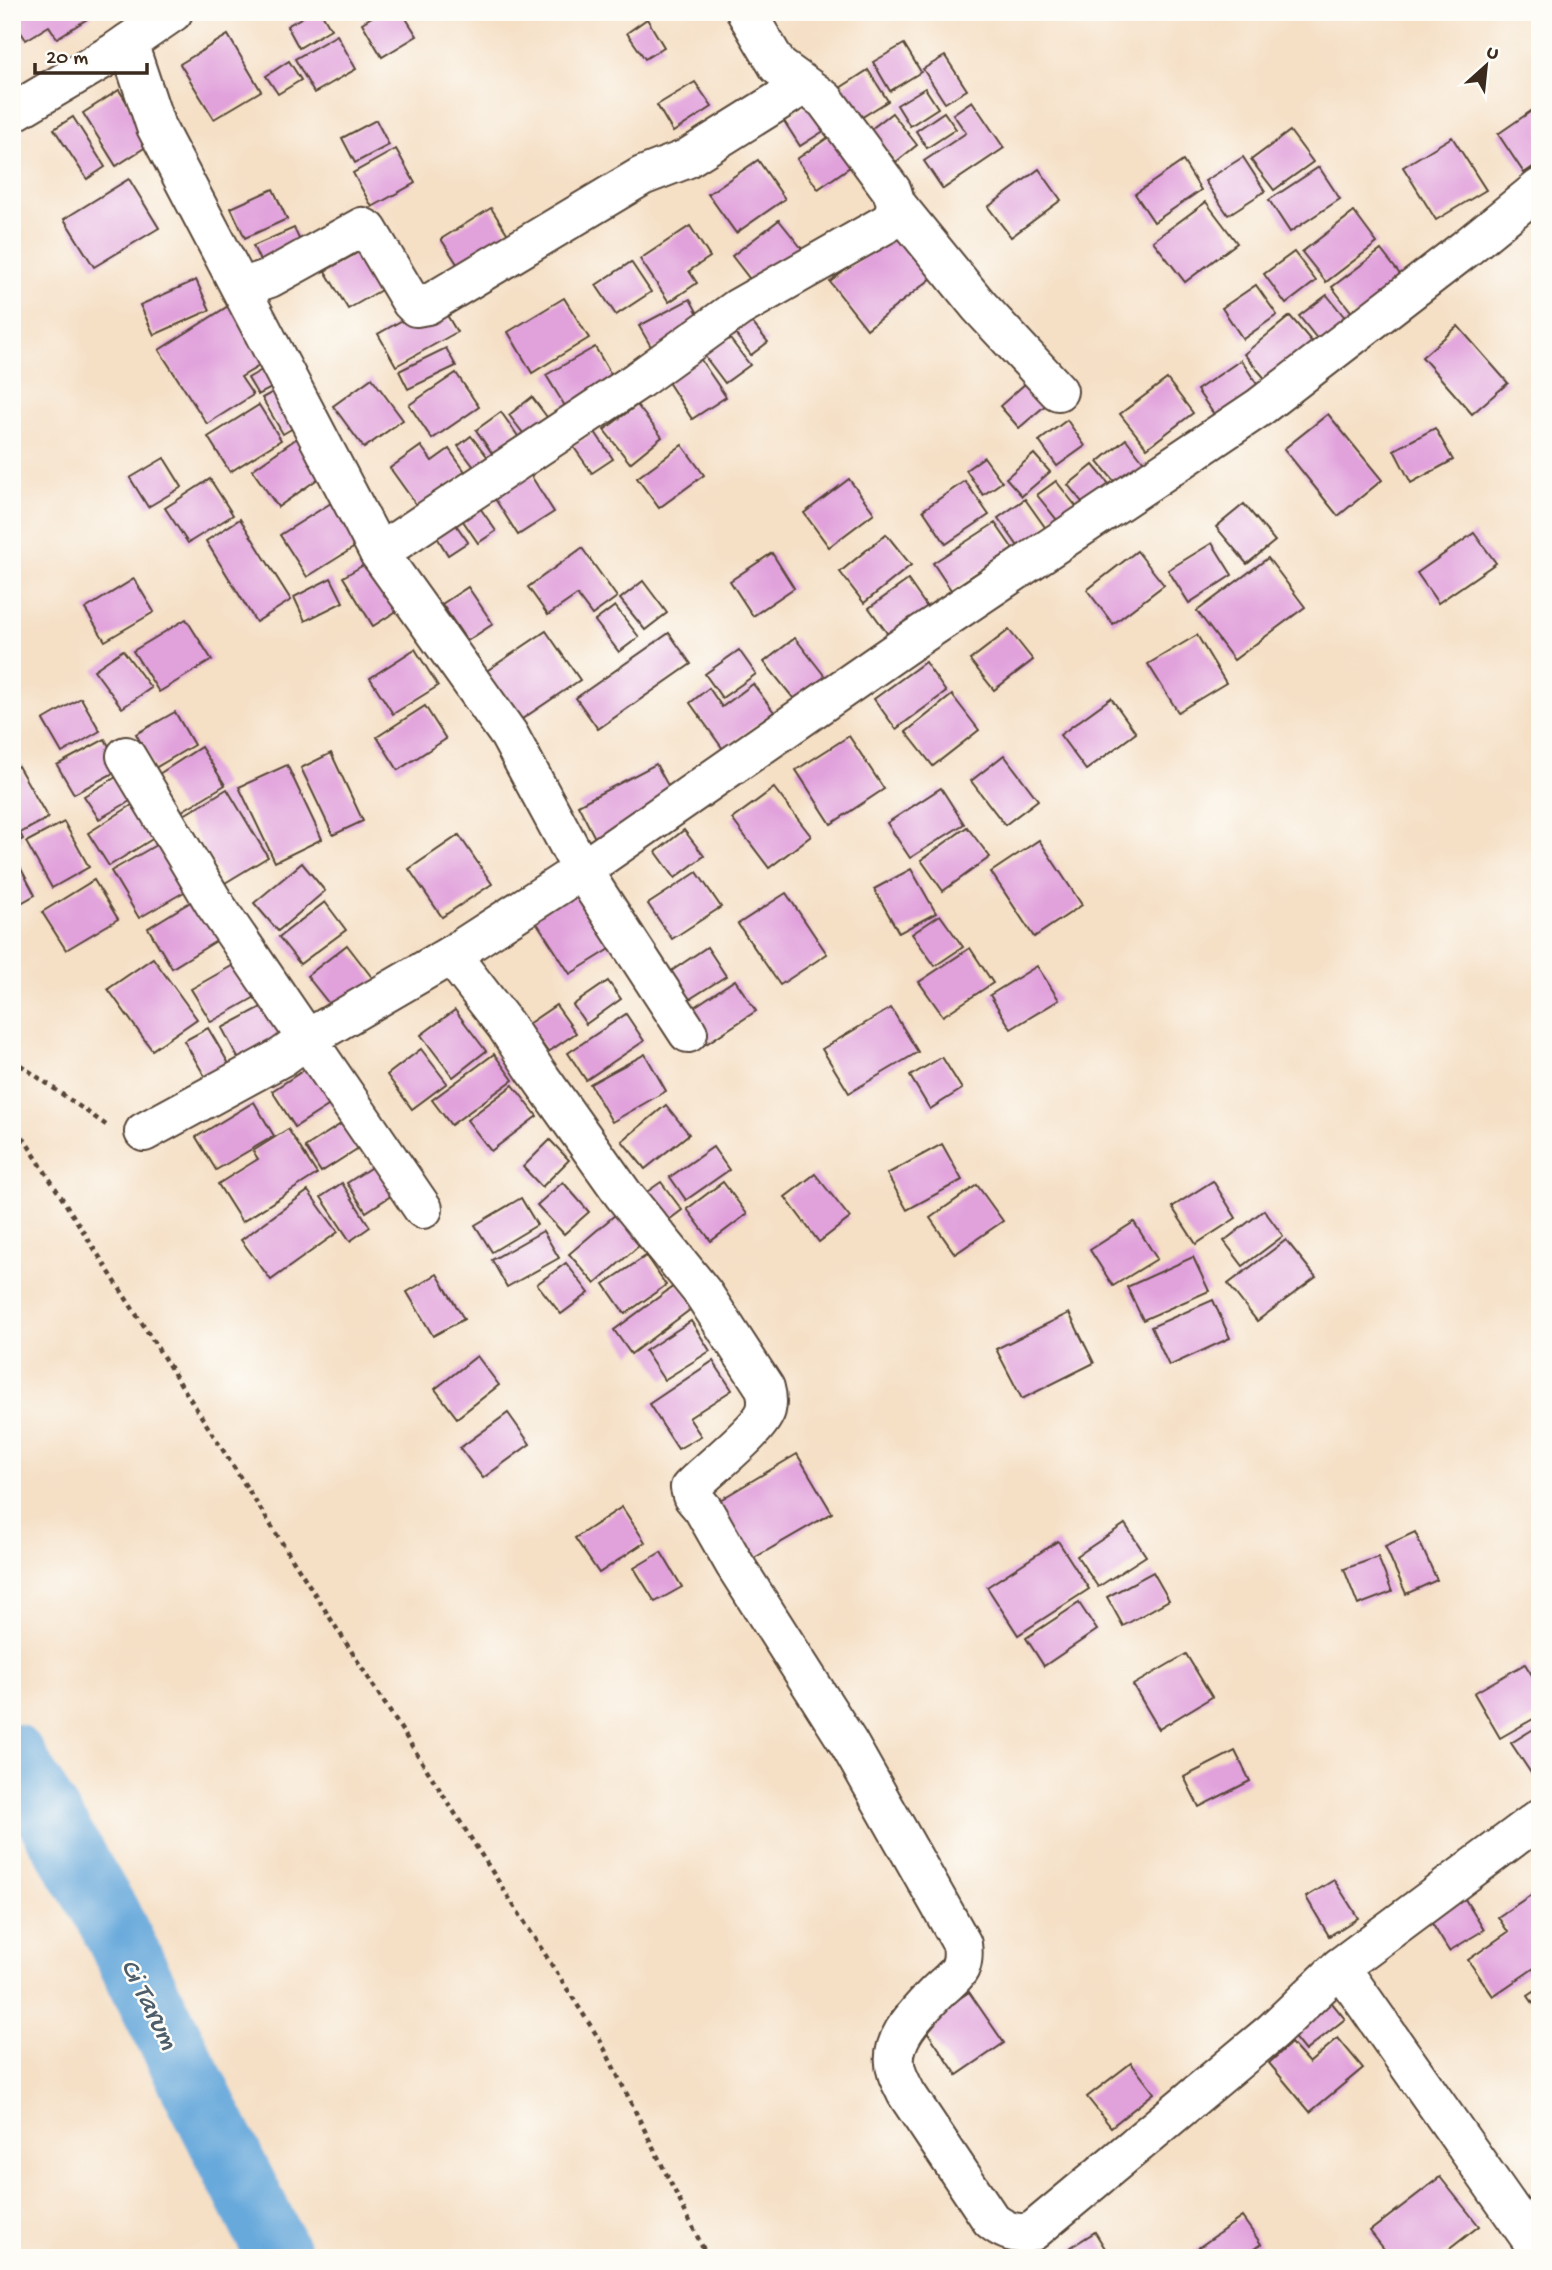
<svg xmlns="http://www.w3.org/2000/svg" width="1552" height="2270" viewBox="0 0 1552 2270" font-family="'Gochi Hand',sans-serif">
	<rect width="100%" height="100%" fill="#fdfcf7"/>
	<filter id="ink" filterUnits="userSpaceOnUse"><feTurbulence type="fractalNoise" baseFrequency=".0143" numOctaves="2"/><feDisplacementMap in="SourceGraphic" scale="14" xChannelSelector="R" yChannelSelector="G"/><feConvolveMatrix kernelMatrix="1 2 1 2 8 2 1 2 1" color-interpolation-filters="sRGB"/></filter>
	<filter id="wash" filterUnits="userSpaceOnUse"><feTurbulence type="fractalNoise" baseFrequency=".00686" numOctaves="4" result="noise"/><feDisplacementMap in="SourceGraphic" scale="28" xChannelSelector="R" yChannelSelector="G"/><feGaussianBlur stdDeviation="1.57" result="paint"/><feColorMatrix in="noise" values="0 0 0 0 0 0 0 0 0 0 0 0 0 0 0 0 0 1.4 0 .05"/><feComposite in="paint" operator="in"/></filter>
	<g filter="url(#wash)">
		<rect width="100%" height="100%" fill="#f5dfc5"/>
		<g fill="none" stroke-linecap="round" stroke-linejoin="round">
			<polyline stroke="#67a9db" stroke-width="66" points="12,1756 107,1914 280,2258"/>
		</g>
		<g id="blocks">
			<g fill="#e1a1db">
				<polygon points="12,12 89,12 92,16 57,38 49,26 26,40 12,19"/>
				<polygon points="312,12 321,12 331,29 299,48 287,26"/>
				<polygon points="380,12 402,12 417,36 382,57 362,23"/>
				<polygon points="647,19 664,47 645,59 627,33"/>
				<polygon points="228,35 261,91 214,119 180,64"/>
				<polygon points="337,35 356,69 314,93 295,59"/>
				<polygon points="904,44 921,72 890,91 873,62"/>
				<polygon points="945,56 967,90 945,103 923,69"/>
				<polygon points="289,61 301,80 278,94 266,76"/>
				<polygon points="868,70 888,101 859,119 840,88"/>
				<polygon points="695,82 712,107 673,132 657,105"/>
				<polygon points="925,88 938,108 910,126 897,105"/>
				<polygon points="119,90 152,143 116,166 83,113"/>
				<polygon points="816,100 833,125 800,146 784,121"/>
				<polygon points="972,101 1004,148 943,189 924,161 966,133 953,114"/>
				<polygon points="1540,105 1540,162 1524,173 1498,134"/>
				<polygon points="944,112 956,129 927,148 916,131"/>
				<polygon points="892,113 917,145 896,162 870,130"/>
				<polygon points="73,117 105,167 87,179 54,129"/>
				<polygon points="376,120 389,145 355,163 342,138"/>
				<polygon points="1290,131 1313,162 1274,190 1251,160"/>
				<polygon points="836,132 857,162 818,189 797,159"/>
				<polygon points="1452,137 1486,190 1436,220 1403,167"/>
				<polygon points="396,149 415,183 372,207 353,173"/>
				<polygon points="1243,157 1265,191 1228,215 1205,181"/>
				<polygon points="758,160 785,199 736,233 708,194"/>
				<polygon points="1183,161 1201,190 1154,222 1135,194"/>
				<polygon points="1319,167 1340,199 1290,232 1269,200"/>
				<polygon points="1039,169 1061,200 1011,237 988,207"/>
				<polygon points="129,179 159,228 94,267 64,219"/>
				<polygon points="273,189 287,219 245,238 231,208"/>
				<polygon points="1206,202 1237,243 1185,282 1153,241"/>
				<polygon points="491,208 514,244 465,276 441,239"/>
				<polygon points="1354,212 1377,243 1326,282 1302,252"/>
				<polygon points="779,220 803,250 756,287 732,256"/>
				<polygon points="690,226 710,257 689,271 697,283 669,302 640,259"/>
				<polygon points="294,228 315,273 274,291 253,246"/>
				<polygon points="900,228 937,274 867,329 830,282"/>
				<polygon points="375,243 397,281 348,309 325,271"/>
				<polygon points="1381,250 1406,282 1357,319 1332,287"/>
				<polygon points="1294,252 1316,281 1286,304 1264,274"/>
				<polygon points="631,262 651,292 616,315 596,285"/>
				<polygon points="196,280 210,310 154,335 140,305"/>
				<polygon points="1256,285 1277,315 1243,339 1222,308"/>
				<polygon points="1327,295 1350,324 1323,346 1299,316"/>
				<polygon points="564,298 589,338 532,373 508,332"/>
				<polygon points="690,299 703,323 653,350 639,326"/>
				<polygon points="438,300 457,332 396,366 378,334"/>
				<polygon points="233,303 269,360 241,377 253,395 207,424 159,350"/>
				<polygon points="1290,316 1319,350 1273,388 1244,354"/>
				<polygon points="750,320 768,342 751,355 734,332"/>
				<polygon points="1458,326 1508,383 1472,414 1422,357"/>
				<polygon points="724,331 750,365 725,383 700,350"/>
				<polygon points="595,347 616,383 568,411 546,375"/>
				<polygon points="446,348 456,366 408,389 399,371"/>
				<polygon points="699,357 726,397 692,419 666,379"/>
				<polygon points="1241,360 1266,398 1223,427 1197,390"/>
				<polygon points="274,363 285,381 258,395 248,378"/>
				<polygon points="456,373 479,407 432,439 409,405"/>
				<polygon points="1034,376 1054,398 1019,428 1000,406"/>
				<polygon points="372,378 403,420 364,448 333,406"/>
				<polygon points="1167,379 1193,413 1147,448 1120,414"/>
				<polygon points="284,386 305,421 283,434 262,398"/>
				<polygon points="532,397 553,425 530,442 509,415"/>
				<polygon points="259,405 281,440 230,472 208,437"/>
				<polygon points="637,405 662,437 630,463 604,430"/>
				<polygon points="501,412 525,446 500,465 476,430"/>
				<polygon points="1328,414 1382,480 1338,516 1284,449"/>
				<polygon points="1067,420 1085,446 1057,466 1039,441"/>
				<polygon points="1435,428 1453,460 1411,483 1394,450"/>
				<polygon points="595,432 613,459 592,473 573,446"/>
				<polygon points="303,434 329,471 278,507 252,470"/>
				<polygon points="471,436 490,460 477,471 458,446"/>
				<polygon points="1126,439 1150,470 1123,492 1098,462"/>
				<polygon points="682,445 704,475 659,508 637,478"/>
				<polygon points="421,446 432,461 449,449 466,473 418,507 390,468"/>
				<polygon points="1034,454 1050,472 1022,496 1006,478"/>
				<polygon points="984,457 1002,482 983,495 966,470"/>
				<polygon points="164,458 182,487 148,507 130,478"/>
				<polygon points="1093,465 1120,497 1094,517 1068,485"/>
				<polygon points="528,471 554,512 518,535 492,494"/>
				<polygon points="210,479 233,515 188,543 165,508"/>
				<polygon points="849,479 874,513 829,547 804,513"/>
				<polygon points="965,481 989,515 946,544 923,510"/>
				<polygon points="1056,481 1079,510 1061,525 1037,495"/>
				<polygon points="339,498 366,540 307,577 280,535"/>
				<polygon points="1025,499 1052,537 1025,556 998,518"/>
				<polygon points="1244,504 1275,541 1247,564 1216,527"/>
				<polygon points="478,505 496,531 478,543 461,518"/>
				<polygon points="240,519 291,600 256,622 206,541"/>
				<polygon points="454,522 468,542 448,555 435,534"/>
				<polygon points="995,523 1013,549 951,590 933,563"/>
				<polygon points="1474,533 1496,563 1438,603 1417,573"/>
				<polygon points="886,534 911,565 864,603 840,572"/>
				<polygon points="1212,543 1232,575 1189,603 1168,570"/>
				<polygon points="582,548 617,597 592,615 577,595 548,615 528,587"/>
				<polygon points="1137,551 1164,585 1113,624 1087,590"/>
				<polygon points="772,553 794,588 753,616 730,581"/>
				<polygon points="1268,558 1305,607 1234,660 1197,611"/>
				<polygon points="374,559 403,607 373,626 343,577"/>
				<polygon points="331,578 343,602 305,621 294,597"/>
				<polygon points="134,579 154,612 105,641 85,609"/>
				<polygon points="908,580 929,610 890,637 869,608"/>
				<polygon points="643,581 667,613 645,630 620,599"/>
				<polygon points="468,587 493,624 467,641 442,604"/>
				<polygon points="615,606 639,637 619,652 595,621"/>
				<polygon points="186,619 212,660 159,692 133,651"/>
				<polygon points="1009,630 1033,660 994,690 970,660"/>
				<polygon points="546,631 580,680 519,721 485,672"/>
				<polygon points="669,633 691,664 598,729 576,698"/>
				<polygon points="1197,635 1226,683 1178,712 1148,664"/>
				<polygon points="795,638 827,679 798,704 764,662"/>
				<polygon points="415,649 438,686 393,714 370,678"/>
				<polygon points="123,650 151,688 122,708 94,670"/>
				<polygon points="739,650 756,674 722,698 705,674"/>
				<polygon points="925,662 946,692 896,729 874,699"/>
				<polygon points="753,684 774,712 723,749 690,703 709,688 722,707"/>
				<polygon points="952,695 979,730 933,766 906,732"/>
				<polygon points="81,698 100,731 62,753 43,720"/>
				<polygon points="1111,698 1136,733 1086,770 1060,735"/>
				<polygon points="425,706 446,739 398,770 377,737"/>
				<polygon points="175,712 194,745 155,768 136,734"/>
				<polygon points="849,736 884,789 831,824 796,770"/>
				<polygon points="105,739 121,769 74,794 57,765"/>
				<polygon points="201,747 225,785 182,811 159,774"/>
				<polygon points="331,753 363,821 333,835 301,768"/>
				<polygon points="1004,755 1038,800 1005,825 971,781"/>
				<polygon points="656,764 676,800 597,842 578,805"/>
				<polygon points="287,765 322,839 275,862 239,787"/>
				<polygon points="18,766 48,818 20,833 23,839 12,845 12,770"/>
				<polygon points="123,773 137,797 99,819 84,796"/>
				<polygon points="774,788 811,836 769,868 732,819"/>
				<polygon points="941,788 964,824 910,858 887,823"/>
				<polygon points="227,789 268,857 225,883 184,815"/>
				<polygon points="132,805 154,838 109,866 88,833"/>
				<polygon points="64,822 89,867 52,888 26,842"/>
				<polygon points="967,827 990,857 943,891 921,860"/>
				<polygon points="684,830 704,856 675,878 656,852"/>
				<polygon points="459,835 492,884 442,917 409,869"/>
				<polygon points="170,837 198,884 139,918 111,871"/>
				<polygon points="1039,840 1082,905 1034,937 991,872"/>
				<polygon points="302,863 325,891 278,931 254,903"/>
				<polygon points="19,865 35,895 12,908 12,869"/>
				<polygon points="911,869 936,913 899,933 874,889"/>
				<polygon points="697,872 721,907 672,939 648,904"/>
				<polygon points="94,880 118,919 66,950 42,912"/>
				<polygon points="578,888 615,946 570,974 533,917"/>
				<polygon points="786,893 827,954 780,985 738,924"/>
				<polygon points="202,895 226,935 172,968 148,928"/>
				<polygon points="325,902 346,930 300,964 279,937"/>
				<polygon points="940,915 963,947 935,966 912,934"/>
				<polygon points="347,945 377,984 338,1015 307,976"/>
				<polygon points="707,947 726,976 685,1002 667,974"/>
				<polygon points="970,948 993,983 943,1016 919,982"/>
				<polygon points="153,958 197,1019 152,1050 108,989"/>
				<polygon points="237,963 257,996 211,1022 191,989"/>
				<polygon points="1037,966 1059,1000 1011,1029 990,995"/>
				<polygon points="735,980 756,1011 706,1044 685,1013"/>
				<polygon points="608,981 621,999 586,1024 573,1005"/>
				<polygon points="269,1003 292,1046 245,1071 222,1028"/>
				<polygon points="556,1005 576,1033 548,1052 528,1024"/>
				<polygon points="891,1008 918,1052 849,1093 822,1049"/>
				<polygon points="455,1010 486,1051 453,1077 421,1035"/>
				<polygon points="626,1014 644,1041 586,1080 568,1053"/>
				<polygon points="208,1028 236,1076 213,1090 184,1041"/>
				<polygon points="421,1049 447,1083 412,1109 387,1075"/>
				<polygon points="494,1054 513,1080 451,1125 432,1100"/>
				<polygon points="645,1054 666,1091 612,1122 590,1084"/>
				<polygon points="942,1057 962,1089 930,1109 910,1076"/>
				<polygon points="318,1061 342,1097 295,1127 272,1091"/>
				<polygon points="513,1085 537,1116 491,1151 467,1120"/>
				<polygon points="254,1102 274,1136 216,1170 196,1137"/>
				<polygon points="666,1105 689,1134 645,1169 622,1141"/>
				<polygon points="352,1117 368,1142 321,1172 305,1147"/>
				<polygon points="288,1129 317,1174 242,1222 218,1184 258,1159 253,1151"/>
				<polygon points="550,1140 569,1160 542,1187 523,1167"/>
				<polygon points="942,1144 962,1180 907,1210 887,1174"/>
				<polygon points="713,1147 729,1170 686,1200 670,1177"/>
				<polygon points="384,1159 403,1188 366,1212 347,1183"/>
				<polygon points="815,1174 850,1218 819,1242 785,1197"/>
				<polygon points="1213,1181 1236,1218 1196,1244 1172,1207"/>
				<polygon points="563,1182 589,1212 564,1234 537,1205"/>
				<polygon points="661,1182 682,1210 662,1225 641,1196"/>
				<polygon points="723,1182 747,1214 711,1241 687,1209"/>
				<polygon points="342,1183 370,1227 350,1241 321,1197"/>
				<polygon points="977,1185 1003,1221 955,1254 930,1218"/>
				<polygon points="308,1191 338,1232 271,1280 241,1240"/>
				<polygon points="521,1198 537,1225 492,1252 475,1225"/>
				<polygon points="622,1209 648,1238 595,1284 569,1254"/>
				<polygon points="1264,1210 1283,1236 1243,1266 1224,1241"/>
				<polygon points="1134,1222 1157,1259 1113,1286 1090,1250"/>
				<polygon points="543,1231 559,1258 507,1287 492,1260"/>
				<polygon points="1286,1240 1316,1277 1257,1321 1228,1284"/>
				<polygon points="646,1256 666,1285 625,1314 604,1284"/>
				<polygon points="1193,1257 1209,1291 1143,1320 1127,1287"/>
				<polygon points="566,1263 589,1293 561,1314 537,1284"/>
				<polygon points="437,1274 464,1319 433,1336 407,1292"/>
				<polygon points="678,1283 695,1306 631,1354 614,1330"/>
				<polygon points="1213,1300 1230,1338 1169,1366 1151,1327"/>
				<polygon points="1069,1313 1094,1363 1022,1399 996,1349"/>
				<polygon points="691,1321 710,1351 664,1380 645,1351"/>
				<polygon points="477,1356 499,1385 457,1418 435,1389"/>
				<polygon points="713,1361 732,1390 689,1418 701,1436 678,1449 649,1404"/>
				<polygon points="508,1413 530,1444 483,1478 460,1448"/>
				<polygon points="797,1454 832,1513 749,1561 715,1503"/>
				<polygon points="622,1507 645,1542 599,1573 575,1538"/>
				<polygon points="1125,1524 1146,1556 1098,1587 1077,1556"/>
				<polygon points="1415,1532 1437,1580 1406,1594 1385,1546"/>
				<polygon points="1058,1541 1089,1589 1018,1635 987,1587"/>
				<polygon points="661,1552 682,1587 655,1602 634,1568"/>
				<polygon points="1378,1557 1392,1592 1358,1605 1344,1569"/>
				<polygon points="1153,1572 1169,1600 1123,1626 1107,1597"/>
				<polygon points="1079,1603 1097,1630 1044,1666 1026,1638"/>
				<polygon points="1186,1654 1212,1697 1159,1729 1133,1685"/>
				<polygon points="1525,1664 1540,1688 1540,1715 1500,1738 1474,1693"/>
				<polygon points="1540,1725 1540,1771 1533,1776 1511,1743"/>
				<polygon points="1235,1751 1250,1781 1199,1807 1184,1777"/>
				<polygon points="1334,1880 1358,1918 1329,1936 1306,1897"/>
				<polygon points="1460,1891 1484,1930 1449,1951 1425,1912"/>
				<polygon points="1531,1895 1540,1908 1540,1964 1493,1996 1468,1960 1508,1932 1498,1917"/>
				<polygon points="1540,1988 1540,2013 1528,1996"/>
				<polygon points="969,1992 1004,2043 957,2075 922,2024"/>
				<polygon points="1328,1998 1345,2019 1305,2051 1288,2030"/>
				<polygon points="1338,2038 1363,2068 1310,2112 1269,2063 1291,2043 1309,2063"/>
				<polygon points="1131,2063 1154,2093 1111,2127 1087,2097"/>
				<polygon points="1440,2177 1479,2226 1438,2258 1391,2258 1370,2231"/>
				<polygon points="1242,2217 1261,2244 1241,2258 1184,2258"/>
				<polygon points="1095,2232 1111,2258 1054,2258"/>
			</g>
		</g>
	</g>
	<g filter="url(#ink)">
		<use href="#blocks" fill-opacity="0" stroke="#574537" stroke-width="2"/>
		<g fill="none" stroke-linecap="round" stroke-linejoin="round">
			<g stroke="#574537" stroke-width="42">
				<g id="minor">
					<polyline points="128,43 156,127 379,553 509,735 582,870 688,1033"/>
					<polyline points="12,113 115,52 173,12"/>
					<polyline points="896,204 979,306 1058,391"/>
					<polyline points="241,288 270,278 362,227 368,230 411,302 416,307 427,305 642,176 686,159 804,85"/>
					<polyline points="379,553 637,381 738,308 889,222 894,214 896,204 892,191 825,100 778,66 746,12"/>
					<polyline points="126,756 214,903 423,1209"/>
					<path d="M451 955 506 1026 535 1070 623 1194 703 1293 765 1388C767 1395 768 1402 766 1410 760 1430 707 1470 690 1488L692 1496 703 1509 735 1565 849 1744 962 1944C966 1973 954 1975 936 1993 917 2013 886 2042 897 2073 899 2080 903 2086 906 2093L991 2220C1004 2231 1017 2236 1033 2231L1273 2031 1340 1967 1540 1818"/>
					<polyline points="144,1132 282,1057 307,1039 451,955 582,870 910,642 1260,407 1465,249 1540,188"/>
					<polyline points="1340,1967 1540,2252"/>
				</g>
			</g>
			<g stroke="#574537" stroke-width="4.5" stroke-dasharray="5 5" stroke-linecap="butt">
				<polyline points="12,1059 106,1125"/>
				<polyline points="12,1120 601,2042 708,2258"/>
			</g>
			<use href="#minor" stroke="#fff" stroke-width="38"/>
		</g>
	</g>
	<g text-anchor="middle" stroke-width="5" stroke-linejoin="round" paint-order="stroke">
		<g font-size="28" font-style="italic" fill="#4d5d6a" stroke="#fdfcf7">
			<text transform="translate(152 2003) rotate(63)" y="10">Ci Tarum</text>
		</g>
	</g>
	<rect width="1552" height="2270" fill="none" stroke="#fdfcf7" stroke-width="42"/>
	<g transform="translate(1486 66) rotate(27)" stroke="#fdfcf7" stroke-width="5" paint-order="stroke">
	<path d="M0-5L12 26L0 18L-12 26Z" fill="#3b2a1e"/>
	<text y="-10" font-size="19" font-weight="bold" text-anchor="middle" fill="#3b2a1e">U</text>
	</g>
	<path d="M35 63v10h112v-10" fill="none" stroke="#3b2a1e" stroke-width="3.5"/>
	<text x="46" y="63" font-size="21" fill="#3b2a1e" stroke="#fdfcf7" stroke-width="5" paint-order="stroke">20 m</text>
</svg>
